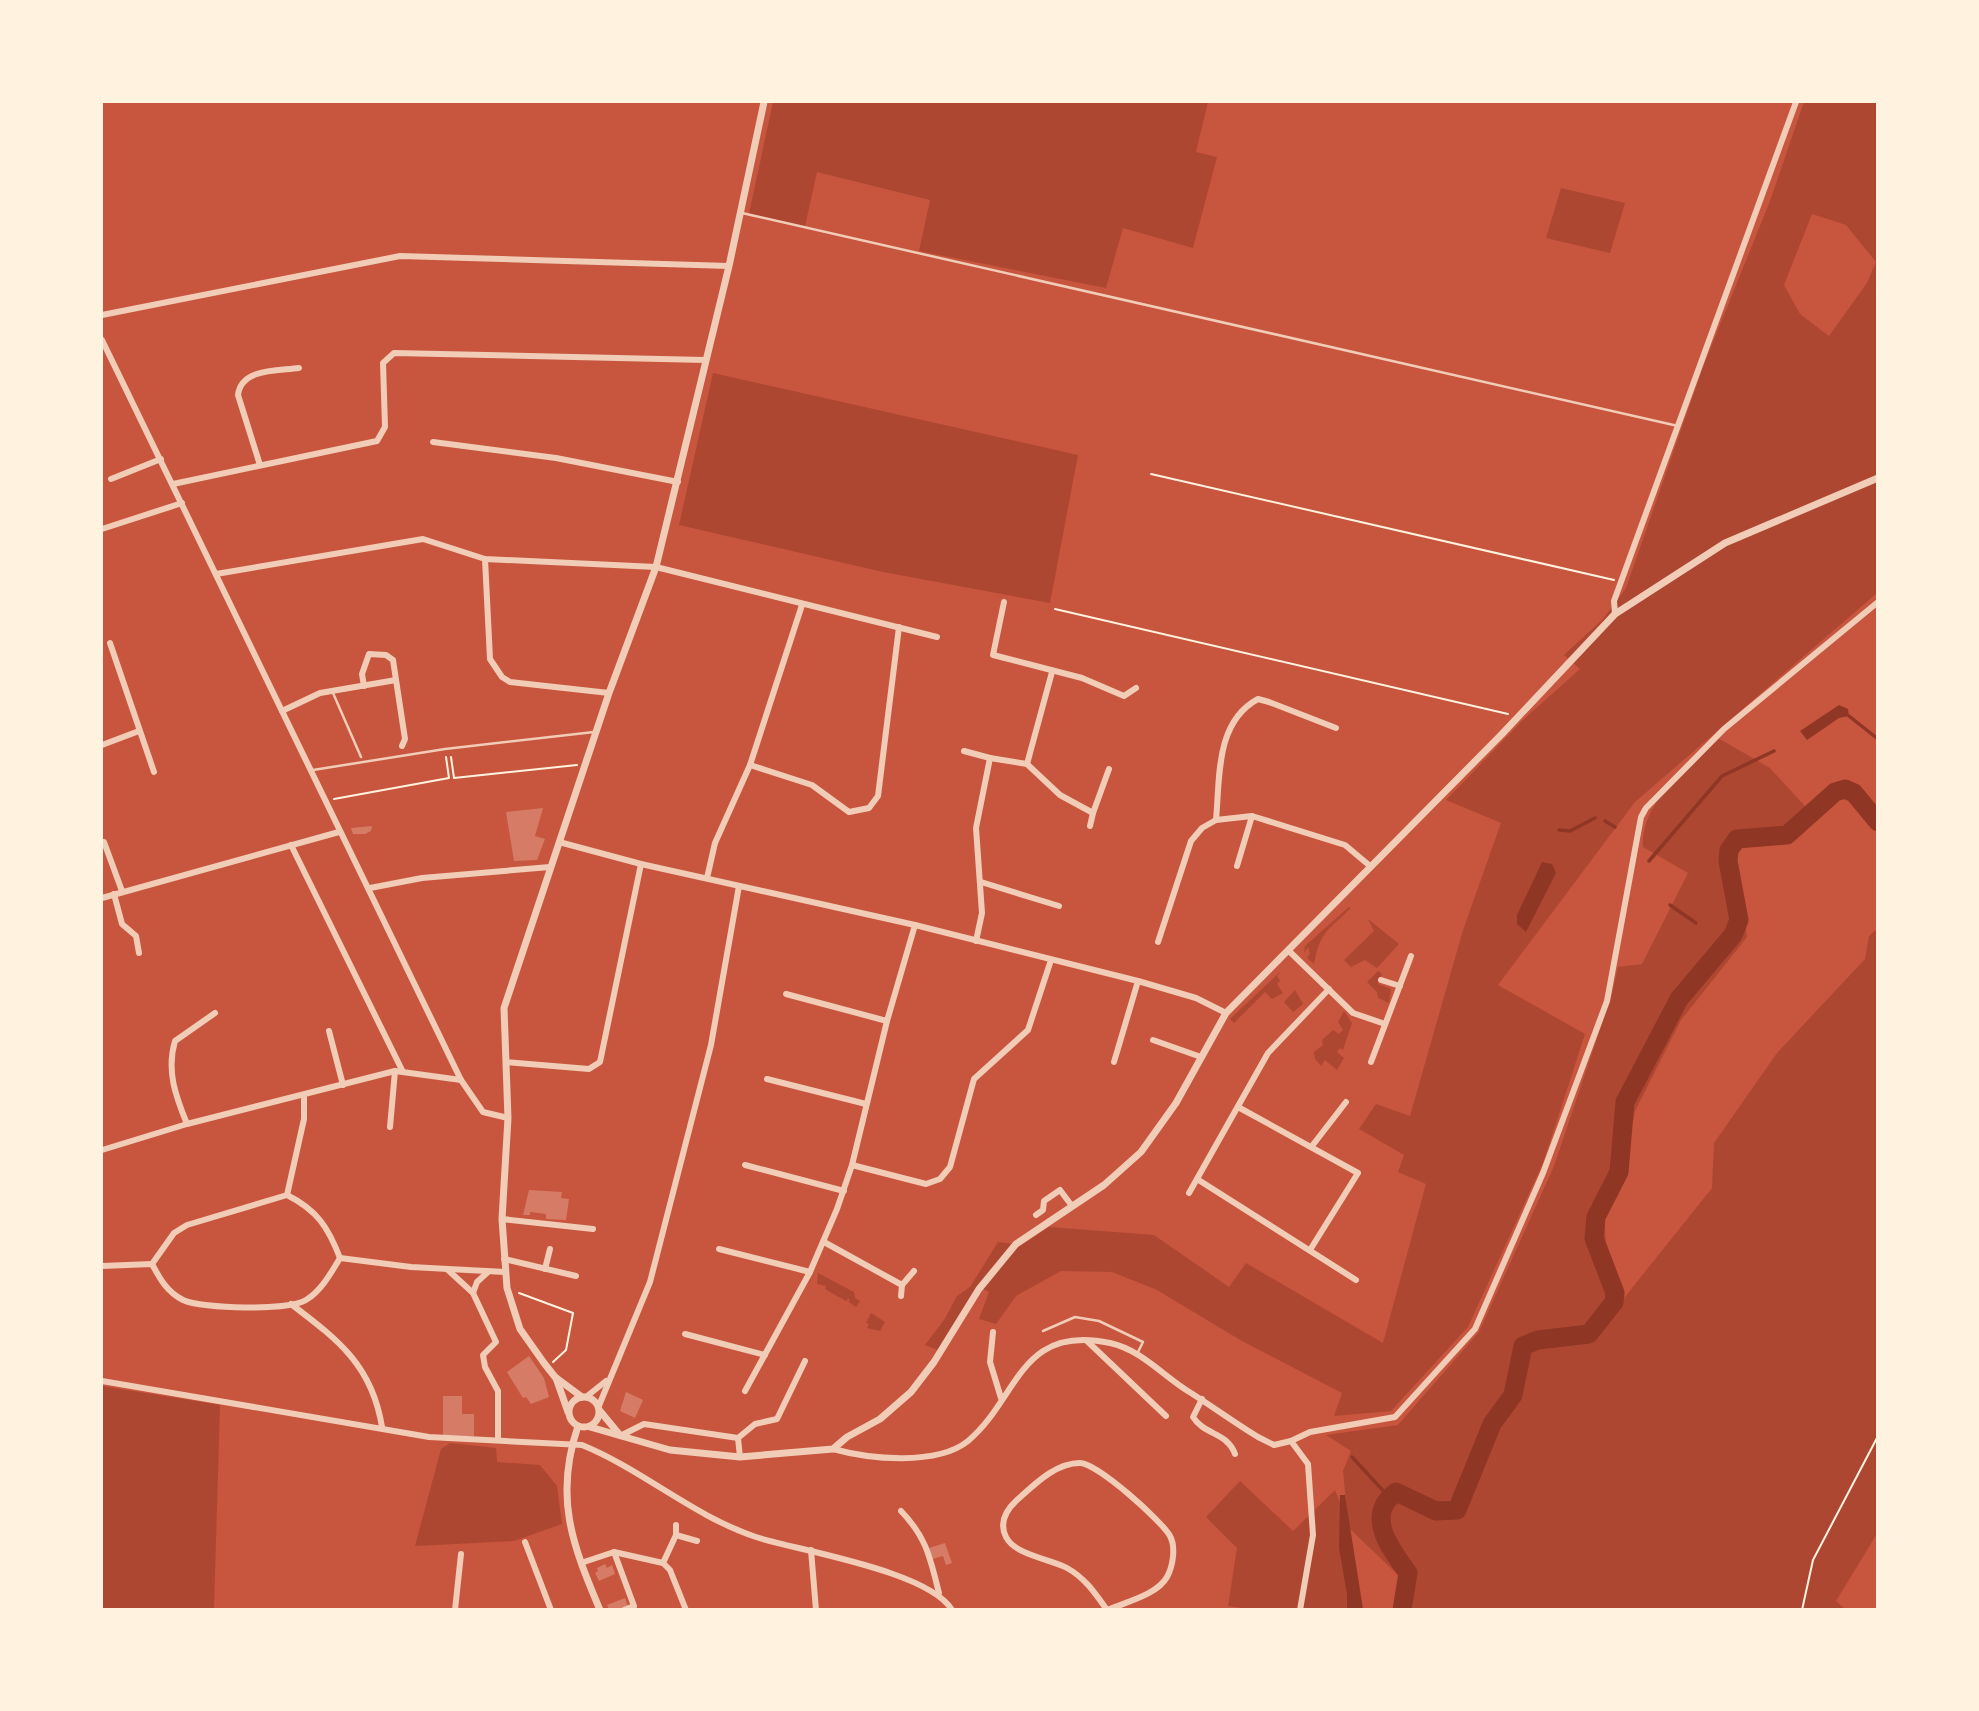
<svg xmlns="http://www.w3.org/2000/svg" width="1979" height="1711" viewBox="0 0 1979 1711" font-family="'Noto Serif',serif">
	<rect width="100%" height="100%" fill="#c8553d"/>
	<g fill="#ae4732" fill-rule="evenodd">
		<polygon points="773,102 1208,102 1196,152 1217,157 1193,248 1123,228 1106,288 919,251 930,200 817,172 805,226 749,214"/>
		<path d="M1804 102H1877V593L1635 802 1498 985 1585 1034 1543 1163 1468 1327 1391 1411 1334 1416 1342 1393 1242 1341 1157 1290 1112 1272 1061 1271 1016 1296 996 1324 979 1319 989 1292 978 1286 938 1350 925 1345 944 1320 957 1296 970 1287 998 1242 1021 1245 1049 1227 1154 1235 1229 1287 1246 1263 1383 1343 1426 1184 1398 1172 1404 1155 1359 1129 1376 1104 1410 1116 1463 930 1501 823 1446 800 1523 720 1580 669 1564 655 1602 620 1626 588 1703 367 1770 201ZM1812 214 1846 225 1876 262 1867 283 1829 336 1800 314 1784 285Z"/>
		<polygon points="1561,188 1625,203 1610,253 1546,238"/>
		<polygon points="713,373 1078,455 1050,603 883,572 679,525"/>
		<path d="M1718 738 1770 768 1815 817 1790 838 1738 844 1734 850 1747 937 1681 1020 1635 1111 1622 1177 1604 1208 1606 1248 1620 1303 1712 1188 1714 1143 1777 1053 1865 959 1869 936 1877 929 1878 1532 1836 1601 1845 1609H1398V1575L1349 1528 1353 1609 1257 1610 1228 1606 1237 1548 1206 1517 1240 1481 1293 1531 1335 1490 1348 1523 1343 1471 1351 1451 1326 1435 1398 1425 1479 1332 1554 1166 1612 994 1618 967 1642 964 1688 873 1643 847C1640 802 1689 767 1718 738Z"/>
		<path d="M1349 907 1351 908C1327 931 1320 932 1314 964L1307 958 1310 954 1308 947 1304 953 1305 946Z"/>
		<polygon points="1368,919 1399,944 1377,968 1365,960 1351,967 1344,960 1374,931"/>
		<polygon points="1281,971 1277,976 1280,981 1277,984 1283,993 1272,999 1265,992 1234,1023 1230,1019"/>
		<polygon points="1378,971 1382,974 1378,984 1391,989 1389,1003 1378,998 1377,992 1367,982"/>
		<polygon points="1295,990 1303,1004 1293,1012 1284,1002"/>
		<polygon points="1344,1011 1352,1023 1343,1050 1340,1048 1337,1052 1344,1058 1337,1070 1325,1060 1321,1066 1315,1059 1314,1052 1323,1045 1322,1040 1333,1030 1339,1034 1343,1030 1338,1022"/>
		<polygon points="818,1273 854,1292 855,1298 860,1301 856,1307 849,1302 849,1298 846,1301 825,1289 826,1286 817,1284"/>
		<polygon points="871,1313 885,1322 880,1331 867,1328 869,1324 866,1323"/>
		<polygon points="102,1386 220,1405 214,1609 102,1609"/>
		<polygon points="450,1443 496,1448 497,1462 540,1465 557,1486 562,1524 514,1541 415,1546 441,1449"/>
	</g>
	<g fill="#8f3625">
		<polygon points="1839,705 1848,709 1849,716 1839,718 1807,740 1800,731"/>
		<polygon points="1542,862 1552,864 1556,873 1526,932 1517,924 1517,915"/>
		<polygon points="1340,1495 1345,1495 1363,1609 1347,1609 1347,1594 1339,1548"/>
	</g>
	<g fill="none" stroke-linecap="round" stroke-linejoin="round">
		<g stroke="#8f3625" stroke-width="3.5">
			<polyline points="1849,716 1878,739"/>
			<polyline points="1605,821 1615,827"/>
			<polyline points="1559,830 1570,831 1595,818"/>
			<polyline points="1649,861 1722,776 1774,751"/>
			<polyline points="1670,905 1696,923"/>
			<polyline points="1352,1457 1389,1497"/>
		</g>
		<path stroke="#8f3625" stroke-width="19" d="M1402 1610 1408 1573C1391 1549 1364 1516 1396 1492L1436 1511 1457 1510 1492 1424 1513 1395 1523 1346 1538 1340 1589 1334 1614 1302 1615 1293 1594 1238 1596 1217 1619 1172 1625 1102 1679 999 1733 935 1739 920 1728 861 1729 850 1737 839 1787 835 1835 792 1845 789 1854 793 1878 822"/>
	</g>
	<g fill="#d67c66">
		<polygon points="543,808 535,836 545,839 537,860 514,861 506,812"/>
		<polygon points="372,826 371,831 365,834 353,834 351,828"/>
		<polygon points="529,1190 562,1192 561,1198 569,1199 566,1220 546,1219 546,1214 530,1212 530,1215 523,1215"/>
		<polygon points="529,1356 544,1378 549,1397 531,1404 526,1397 523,1398 507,1372"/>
		<polygon points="626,1392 643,1400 635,1418 620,1411"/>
		<polygon points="443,1396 462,1396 462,1414 474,1414 474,1436 443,1436"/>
		<polygon points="945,1543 952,1563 946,1565 943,1556 932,1559 929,1548"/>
		<polygon points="605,1564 607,1568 612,1565 615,1574 599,1581 595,1573 598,1571 597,1568"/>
		<polygon points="625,1598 628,1607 609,1610 607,1605"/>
	</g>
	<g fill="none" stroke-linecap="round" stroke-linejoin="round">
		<g stroke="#fff3e0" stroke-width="2">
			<polyline points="1151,474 1614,580"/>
			<polyline points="1055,609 1508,714"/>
			<polyline points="451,757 454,778 577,765"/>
			<polyline points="334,799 449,778 446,757"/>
			<polyline points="519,1293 573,1313 566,1350 553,1362"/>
			<polyline points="1802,1610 1813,1560 1878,1436"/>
		</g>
		<g stroke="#f1ccb7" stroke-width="2.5">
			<polyline points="742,213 1678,426"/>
			<polyline points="333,693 361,757"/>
			<polyline points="313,770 445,749 594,732"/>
			<polyline points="1043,1331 1075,1317 1099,1321 1143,1342 1137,1354"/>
		</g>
		<g stroke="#f1ccb7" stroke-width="6">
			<polyline points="102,315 400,256 729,266"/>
			<polyline points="102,340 461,1080 483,1112 508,1118"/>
			<polyline points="433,442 556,458 678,482"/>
			<path d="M260 465 238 395C241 368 278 371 299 368"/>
			<polyline points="111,479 161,459"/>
			<polyline points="173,484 377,441 385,427 383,363 394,353 705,360"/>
			<polyline points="102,529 182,503"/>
			<polyline points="485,559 490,659 502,677 510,682 609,693"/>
			<polyline points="216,574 423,539 485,559 656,567 937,637"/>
			<polyline points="1004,602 993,655 1082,678 1124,696 1136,688"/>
			<polyline points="1615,614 1614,601 1796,102"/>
			<polyline points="110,643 154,772"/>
			<polyline points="364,686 362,674 369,654 386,655 393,660 405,739 402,746"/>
			<polyline points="282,711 320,693 396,680"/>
			<polyline points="102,745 139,731"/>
			<polyline points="964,751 990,758"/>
			<polyline points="1027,764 1060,795 1093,813 1109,769"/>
			<polyline points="750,765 812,785 849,812 869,808 878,796 899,627"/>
			<path d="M1216 820C1220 778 1215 722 1258 699L1269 702 1336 728"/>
			<polyline points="1090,826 1093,813"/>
			<polyline points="102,842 104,842 122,891"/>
			<polyline points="559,842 641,864 915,925 1138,981 1196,998 1226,1013"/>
			<polyline points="291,845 402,1070"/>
			<polyline points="1237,866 1252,816"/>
			<polyline points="707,878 715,843 750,765 802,605"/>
			<polyline points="981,882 1059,906"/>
			<polyline points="370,888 422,878 550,867"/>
			<polyline points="114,894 122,924 136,936 139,953"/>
			<polyline points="102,898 339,832"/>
			<polyline points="976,941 982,913 976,828 990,758 1027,764 1052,672"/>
			<polyline points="1158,942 1191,841 1202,828 1216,820 1252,816 1345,845 1370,866"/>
			<polyline points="1289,951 1353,1013 1385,1024"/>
			<polyline points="1381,980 1400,986"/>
			<polyline points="786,994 887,1021"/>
			<polyline points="329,1031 343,1085"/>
			<polyline points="1153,1040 1201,1057"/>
			<polyline points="506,1062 589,1069 600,1062 641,864"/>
			<polyline points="1114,1062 1138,981"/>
			<polyline points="1371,1062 1411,956"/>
			<polyline points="767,1079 866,1104"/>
			<polyline points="1238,1107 1358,1173 1310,1250"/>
			<path d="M187 1124C176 1097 166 1071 175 1041L215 1013"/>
			<polyline points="390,1127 395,1071"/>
			<polyline points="1312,1146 1346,1102"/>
			<polyline points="102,1150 187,1124 395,1071 461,1080"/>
			<polyline points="745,1165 844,1191"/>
			<polyline points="852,1165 926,1184 940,1179 950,1167 974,1079 1028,1030 1051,960"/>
			<polyline points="1197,1179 1356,1280"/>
			<polyline points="1189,1193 1268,1053 1329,989"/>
			<polyline points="287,1195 304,1119 304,1096"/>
			<polyline points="1036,1215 1043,1210 1044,1201 1060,1190 1072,1206"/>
			<polyline points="502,1219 593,1229"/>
			<polyline points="824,1242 902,1285 901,1296"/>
			<polyline points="719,1249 810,1272"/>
			<polyline points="504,1259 576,1276"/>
			<path d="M152 1264 174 1233 187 1225 287 1195C317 1210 328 1227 340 1258"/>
			<path d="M102 1266 152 1264C160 1279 167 1292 183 1300 202 1309 288 1311 306 1300 321 1291 331 1273 340 1258L411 1267 505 1272"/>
			<polyline points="545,1269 550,1249"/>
			<polyline points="448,1270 473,1293 496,1342 483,1355 485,1367 498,1391 498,1440"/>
			<polyline points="902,1285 914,1271"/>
			<polyline points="473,1293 477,1282 488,1272"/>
			<path d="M291 1304C338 1340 372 1365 382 1427"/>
			<polyline points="993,1332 990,1362 1001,1398"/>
			<polyline points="685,1334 765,1355"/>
			<polyline points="1087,1341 1166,1416"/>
			<path d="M102 1381 429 1437 582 1445C643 1470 693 1516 756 1537 800 1551 929 1571 952 1610"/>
			<polyline points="745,1391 810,1272 837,1209 852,1165 887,1021 915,925"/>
			<polyline points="586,1397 606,1381"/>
			<path d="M1202 1399 1193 1417C1204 1435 1227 1432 1235 1454"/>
			<polyline points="598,1408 650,1282 711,1045 739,886"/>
			<polyline points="620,1436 644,1424 738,1438"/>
			<polyline points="1291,1441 1310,1432 1395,1417 1475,1329 1543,1173 1607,1001 1641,817 1646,808 1724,729 1878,602"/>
			<path d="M833 1449C869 1459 937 1466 968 1441 1019 1398 1019 1324 1110 1343 1142 1350 1164 1377 1191 1393 1213 1407 1235 1423 1258 1437L1274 1445 1291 1441 1308 1464 1313 1535 1300 1610"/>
			<polyline points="740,1457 738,1438 755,1424 777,1419 805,1361"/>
			<path d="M901 1511C927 1538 930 1558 939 1593"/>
			<polyline points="676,1535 697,1541"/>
			<polyline points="525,1542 551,1610"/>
			<polyline points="811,1550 816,1610"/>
			<polyline points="614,1552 634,1606 624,1610"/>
			<polyline points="581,1563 614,1552 663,1563 670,1570 686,1610"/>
			<polyline points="663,1563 676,1535 676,1525"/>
			<polyline points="455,1610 461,1554"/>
			<path d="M1107 1610C1095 1593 1085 1578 1067 1568 1050 1559 1015 1555 1006 1537 999 1523 1006 1510 1017 1500 1034 1485 1055 1463 1080 1463 1097 1463 1162 1521 1170 1536 1176 1547 1173 1566 1167 1577 1157 1595 1125 1602 1108 1610"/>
		</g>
		<g stroke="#f1ccb7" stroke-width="7">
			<polyline points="556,1378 568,1412"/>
			<circle cx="584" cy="1412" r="15"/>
			<polyline points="582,1397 555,1377 544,1363 520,1329 507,1288 502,1219 508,1118 504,1008 609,693 656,567 729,266 764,102"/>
			<polyline points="600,1411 619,1434"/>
			<path d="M578 1426C554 1497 572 1544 600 1610"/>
			<polyline points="590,1427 670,1450 740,1457 833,1449 847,1437 880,1419 911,1392 934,1362 979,1289 1016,1244 1104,1185 1141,1152 1176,1103 1226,1013 1502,734 1615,614 1725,543 1878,478"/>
		</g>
	</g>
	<rect width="1979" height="1711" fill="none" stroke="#fff3e0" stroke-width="206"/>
</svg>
